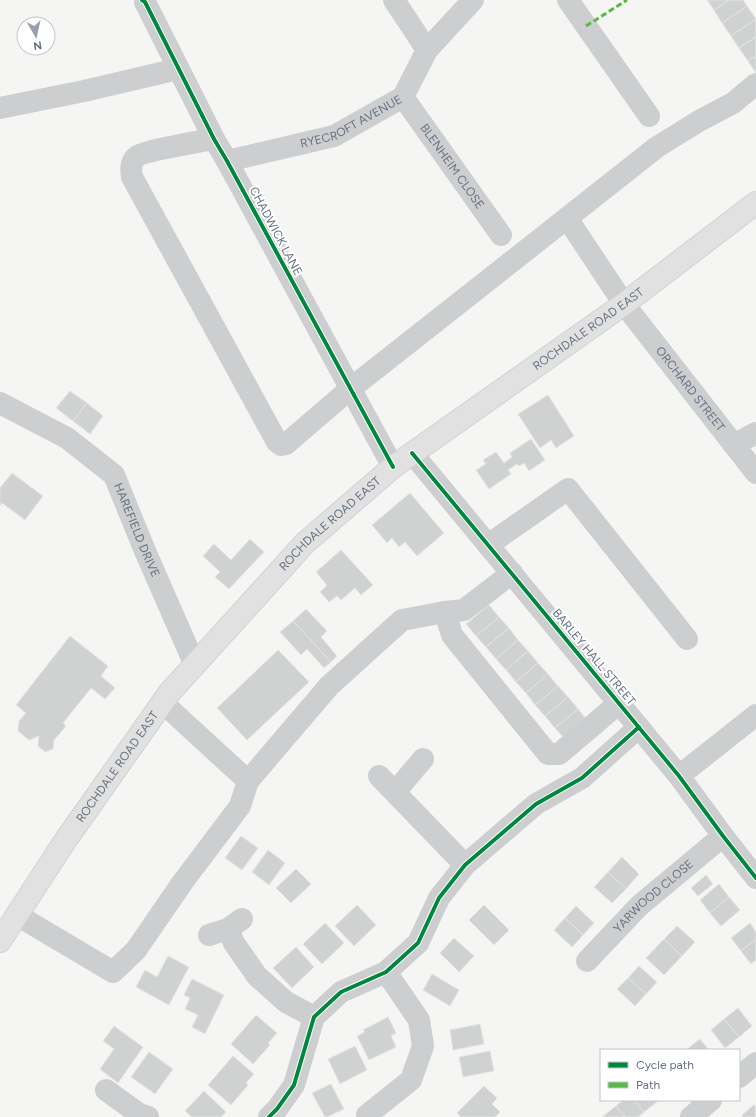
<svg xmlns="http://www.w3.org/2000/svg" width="756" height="1117" viewBox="0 0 756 1117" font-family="Figtree,sans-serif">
	<rect width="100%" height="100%" fill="#f5f5f4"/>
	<g fill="#d0d1d1" stroke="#e4e4e4">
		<polygon points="707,0 729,0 714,10"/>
		<polygon points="729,0 743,0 747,6 722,23 714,10"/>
		<polygon points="747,6 756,19 731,36 722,23"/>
		<polygon points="756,19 756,37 739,48 731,36"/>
		<polygon points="756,37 756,56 748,61 739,48"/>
		<polygon points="756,56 756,73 748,61"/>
		<polygon points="70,391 87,403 73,421 56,408"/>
		<polygon points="548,395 574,436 556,448 551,440 540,448 518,414"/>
		<polygon points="87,403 103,416 90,434 73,421"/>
		<polygon points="531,439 545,460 529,471 524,463 519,466 517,464 508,470 511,474 489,489 476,470 486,464 483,460 496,452 504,463 512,457 510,453"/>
		<polygon points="12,473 43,496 25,520 2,503 0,506 0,488"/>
		<polygon points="410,493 444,533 417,556 405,542 399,547 392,538 387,543 372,525"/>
		<polygon points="250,539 264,552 229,589 215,577 220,572 203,556 214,544 231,560"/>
		<polygon points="341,550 373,585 361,595 355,588 341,600 337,596 329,602 320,592 327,585 316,572"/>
		<polygon points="489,605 499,617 476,636 466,624"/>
		<polygon points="306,609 327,631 321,637 337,656 331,662 293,621"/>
		<polygon points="499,617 509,628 486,647 476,636"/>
		<polygon points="293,621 331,662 324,668 307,649 301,655 280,632"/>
		<polygon points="509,628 518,640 496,659 486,647"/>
		<polygon points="70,636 108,666 101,676 115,688 105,699 91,688 63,723 66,726 54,740 53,749 45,752 38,746 39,736 29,740 18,731 19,721 26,713 16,705"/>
		<polygon points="518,640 528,651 506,670 496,659"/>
		<polygon points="278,650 309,682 247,740 217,708"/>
		<polygon points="528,651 538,663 516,682 506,670"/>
		<polygon points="538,663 548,674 526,693 516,682"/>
		<polygon points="548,674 558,686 535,705 526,693"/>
		<polygon points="558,686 568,697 545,716 535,705"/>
		<polygon points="568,697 578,709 555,728 545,716"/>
		<polygon points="578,709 587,720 565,739 555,728"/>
		<polygon points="241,836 258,848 242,870 225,858"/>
		<polygon points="268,850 285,863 269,885 252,872"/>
		<polygon points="622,857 639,874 626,889 608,872"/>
		<polygon points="296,869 311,884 291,903 276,888"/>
		<polygon points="608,872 626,889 612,903 594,887"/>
		<polygon points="706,875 713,884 698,896 691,888"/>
		<polygon points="719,884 729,897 710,913 700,900"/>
		<polygon points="729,897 740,910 721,926 710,913"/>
		<polygon points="357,905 376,925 354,946 335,926"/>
		<polygon points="484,905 509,930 494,945 469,920"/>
		<polygon points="576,906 594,923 583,935 565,918"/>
		<polygon points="565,918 583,935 572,947 554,930"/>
		<polygon points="325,923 344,943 322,964 303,944"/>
		<polygon points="750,923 756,932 756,939 741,951 731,938"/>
		<polygon points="677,926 695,942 682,956 664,939"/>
		<polygon points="454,938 474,956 459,972 440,953"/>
		<polygon points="664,939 682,956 664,975 646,958"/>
		<polygon points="756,939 756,960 751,964 741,951"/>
		<polygon points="296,947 314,967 292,988 273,968"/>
		<polygon points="168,956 189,967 169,1005 136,987 145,970 157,977"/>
		<polygon points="639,966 657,982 646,994 628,978"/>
		<polygon points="432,974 459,990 450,1006 423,990"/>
		<polygon points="628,978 646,994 635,1006 617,989"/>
		<polygon points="192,979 224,995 205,1034 192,1027 198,1015 185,1009 190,998 184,995"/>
		<polygon points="738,1008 752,1026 739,1037 724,1019"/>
		<polygon points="256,1015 277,1033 268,1043 270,1045 253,1064 231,1044"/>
		<polygon points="388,1017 396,1033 391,1036 396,1047 369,1060 357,1036 365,1032 363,1030"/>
		<polygon points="724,1019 739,1037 725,1048 711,1030"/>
		<polygon points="480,1024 484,1044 453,1050 450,1030"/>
		<polygon points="114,1026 143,1047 118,1083 100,1069 114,1049 103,1041"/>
		<polygon points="700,1039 709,1050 686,1050"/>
		<polygon points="355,1046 367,1070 340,1084 328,1059"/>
		<polygon points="490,1051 494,1071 463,1077 459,1057"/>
		<polygon points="149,1052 173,1069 155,1094 131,1077"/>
		<polygon points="233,1056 254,1074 246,1083 248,1085 231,1105 208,1085"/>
		<polygon points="331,1084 344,1109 327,1117 325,1117 312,1093"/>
		<polygon points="484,1086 497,1098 492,1104 500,1112 495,1117 461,1117 457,1113"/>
		<polygon points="204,1091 226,1112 221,1117 192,1117 185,1111"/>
		<polygon points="623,1100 634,1100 644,1112 638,1117 625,1117 616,1106"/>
		<polygon points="634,1100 657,1100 658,1101 644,1112"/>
		<polygon points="755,1104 756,1117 743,1117 742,1115"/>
		<polygon points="616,1106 625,1117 602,1117"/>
	</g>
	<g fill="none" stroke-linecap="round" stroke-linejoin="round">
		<g stroke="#d1d2d2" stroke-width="24">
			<g id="highway">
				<path id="s6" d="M0 941 65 841 170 692 305 543 393 467 624 304 756 203"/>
			</g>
		</g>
		<g stroke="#cdcecf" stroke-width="22">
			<polyline points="394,0 427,50"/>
			<polyline points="568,0 649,116"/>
			<polyline points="145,2 214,139 227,161 393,467"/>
			<path id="s1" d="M403 97 501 235"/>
			<polyline points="0,108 84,91 178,69"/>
			<path d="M214 139C194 142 175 146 156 150 150 152 141 153 136 157 130 163 131 170 132 177L277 442 281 445 286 444 350 389 657 147 699 121 733 103 756 84"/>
			<path id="s2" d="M227 161 334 136 403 97 427 50 473 0"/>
			<path id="s3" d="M567 218 624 304 756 473"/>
			<path id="s4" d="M0 403 67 438 114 475 145 551 195 665"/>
			<polyline points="734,445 756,433"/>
			<polyline points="412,453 679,776 723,836 756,878"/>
			<polyline points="488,545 568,489 687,639"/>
			<polyline points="445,612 452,635 548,754 559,754 619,703"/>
			<polyline points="379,776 465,865"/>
			<polyline points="679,776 756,715"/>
			<polyline points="248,781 329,686 402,620 445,612 464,610 512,573"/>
			<polyline points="395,792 423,759"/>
			<polyline points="17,915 113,972 136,950 182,883 240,806 248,781 163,703"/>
			<polyline points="228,929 234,943 257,976 286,1002 314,1017"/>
			<polyline points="209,935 228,929 242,919"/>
			<path id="s5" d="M587 961 639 906 723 836"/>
			<polyline points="739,1077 756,1063"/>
			<polyline points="106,1090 139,1114 148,1117"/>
			<polyline points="367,1115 411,1080 423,1046 419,1020 386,972"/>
			<polyline points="269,1117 277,1109 294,1085 314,1017 341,992 386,972 418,943 439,898 465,865 536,804 582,778 639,727"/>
			<polyline points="691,1117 711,1100"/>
		</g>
		<use href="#highway" stroke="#e1e1e1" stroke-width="22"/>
		<polyline stroke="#58b947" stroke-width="3" stroke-dasharray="6 3" stroke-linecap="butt" points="586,26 627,0"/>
		<g stroke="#fff" stroke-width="6">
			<g id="cycleway">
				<polyline points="142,0 145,2 214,139 227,161 393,467"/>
				<polyline points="412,453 679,776 723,836 756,878"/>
				<polyline points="269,1117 277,1109 294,1085 314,1017 341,992 386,972 418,943 439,898 465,865 536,804 582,778 639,727"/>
			</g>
		</g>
		<use href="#cycleway" stroke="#00873e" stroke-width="4"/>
	</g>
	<g text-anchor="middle" stroke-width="4" stroke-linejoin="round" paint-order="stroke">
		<g font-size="12" fill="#667283" stroke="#fff">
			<text dy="4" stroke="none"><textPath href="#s2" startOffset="131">RYECROFT AVENUE</textPath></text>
			<text dy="4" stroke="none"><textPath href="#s1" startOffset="85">BLENHEIM CLOSE</textPath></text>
			<text transform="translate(276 231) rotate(62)" y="4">CHADWICK LANE</text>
			<text dy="4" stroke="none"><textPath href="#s6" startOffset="858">ROCHDALE ROAD EAST</textPath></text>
			<text dy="4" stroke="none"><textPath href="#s3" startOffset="211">ORCHARD STREET</textPath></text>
			<text dy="4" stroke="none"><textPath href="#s6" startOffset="534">ROCHDALE ROAD EAST</textPath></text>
			<text dy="4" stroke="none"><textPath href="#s4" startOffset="195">HAREFIELD DRIVE</textPath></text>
			<text transform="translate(594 657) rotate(50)" y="4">BARLEY HALL STREET</text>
			<text dy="4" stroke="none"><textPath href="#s6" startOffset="210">ROCHDALE ROAD EAST</textPath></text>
			<text dy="4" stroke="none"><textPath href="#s5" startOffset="93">YARWOOD CLOSE</textPath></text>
		</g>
	</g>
	<rect x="600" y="1049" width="140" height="52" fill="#ffffff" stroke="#c2c7cd"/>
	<rect x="608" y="1062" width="20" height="6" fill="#00873e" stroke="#c2c7cd"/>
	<text x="636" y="1069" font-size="12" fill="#667283">Cycle path</text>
	<rect x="608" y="1082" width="20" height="6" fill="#58b947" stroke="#c2c7cd"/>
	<text x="636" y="1089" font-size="12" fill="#667283">Path</text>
	<g transform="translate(36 36) rotate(171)"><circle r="19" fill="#ffffff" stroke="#c2c7cd"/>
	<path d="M0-3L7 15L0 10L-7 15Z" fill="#98a0ab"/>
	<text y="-6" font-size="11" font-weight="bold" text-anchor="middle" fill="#667283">N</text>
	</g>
</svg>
